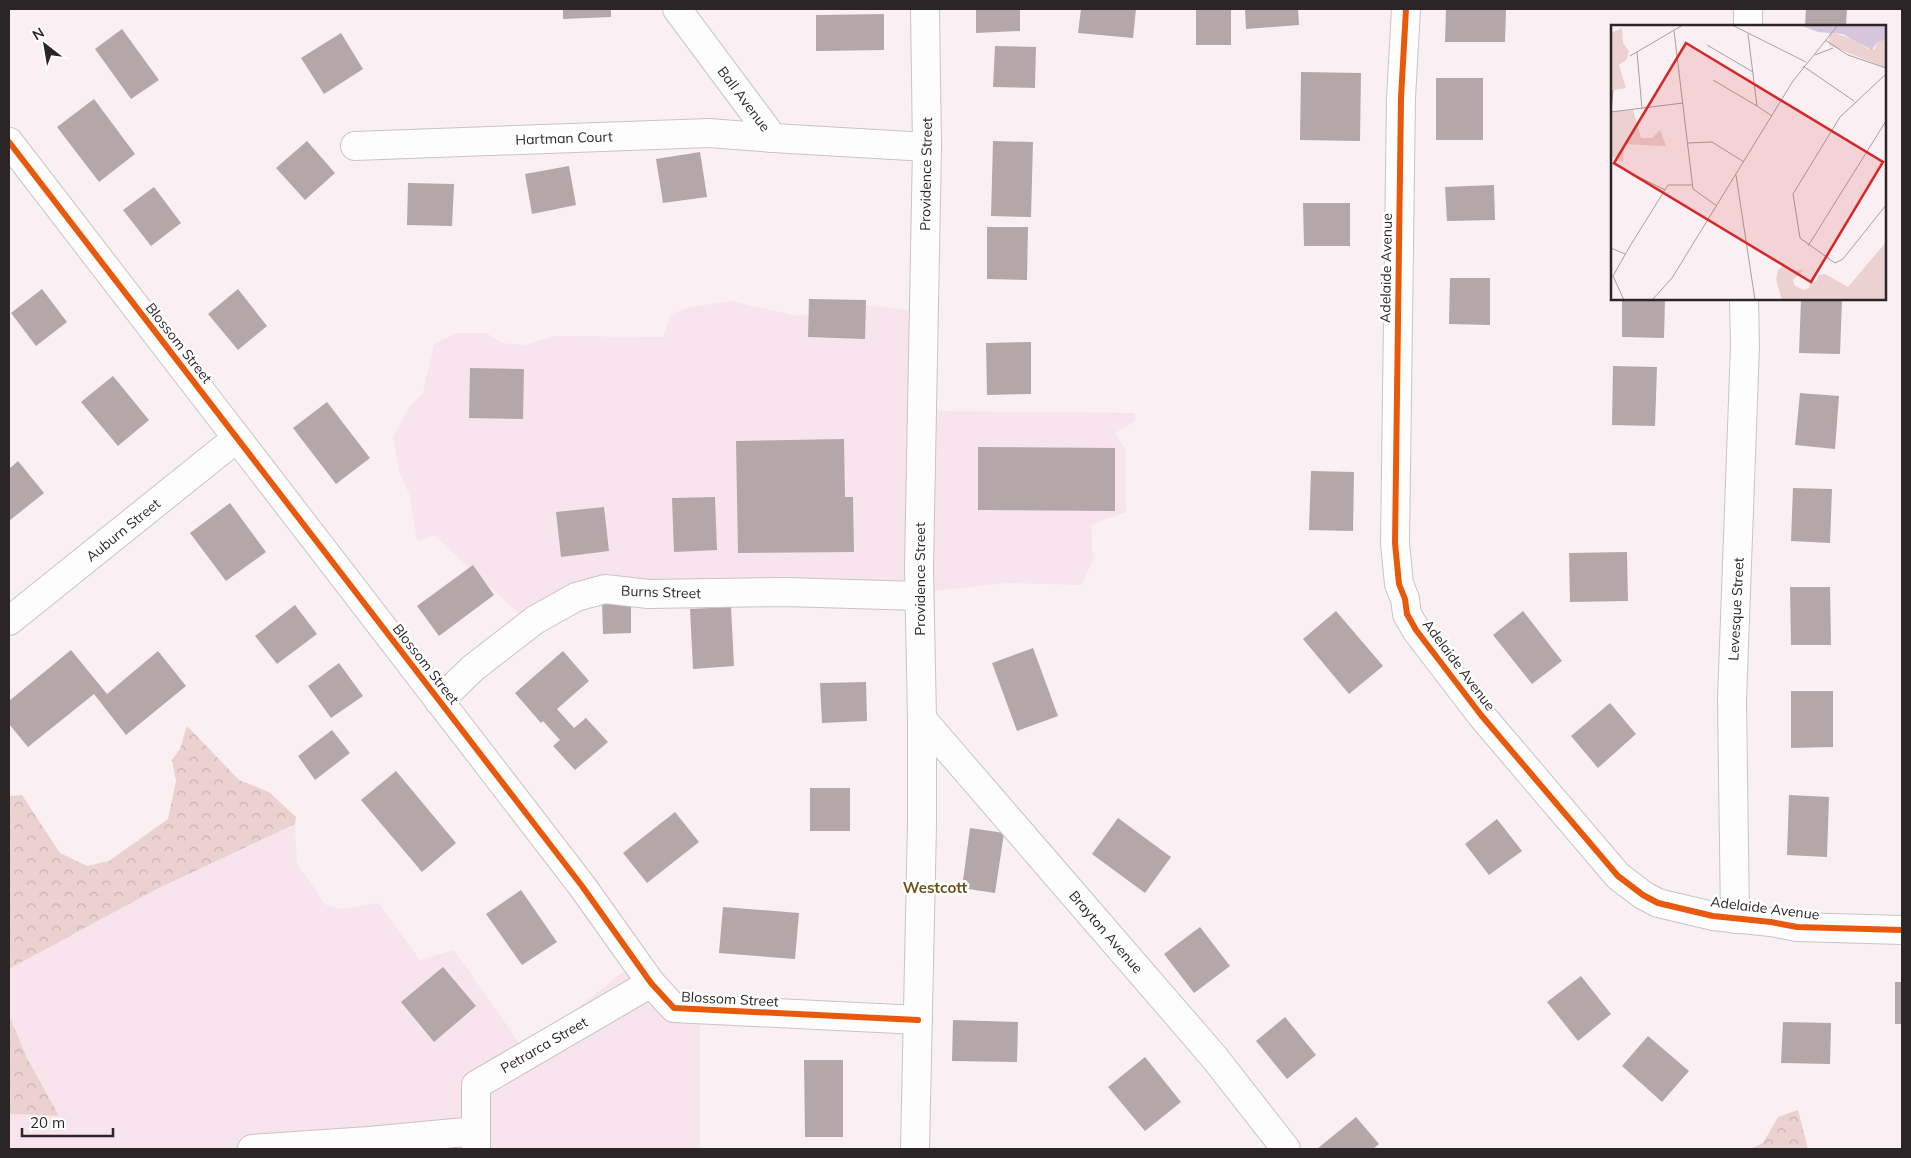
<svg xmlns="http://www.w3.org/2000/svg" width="1911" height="1158" viewBox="0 0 1911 1158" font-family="Mulish,sans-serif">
	<defs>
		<pattern id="forest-crowns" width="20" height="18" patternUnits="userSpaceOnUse" patternTransform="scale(1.25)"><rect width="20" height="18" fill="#ebd1d0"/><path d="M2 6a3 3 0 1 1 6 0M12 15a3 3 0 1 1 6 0" fill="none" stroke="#cab3b3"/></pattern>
	</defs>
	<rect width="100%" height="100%" fill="#faf0f4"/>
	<g fill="#f8e4ec">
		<polygon points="730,301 799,316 864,305 921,311 928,411 1135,413 1135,421 1115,433 1125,448 1126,512 1091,525 1093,561 1081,585 1007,583 924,592 608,586 527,621 434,535 417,542 409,494 399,471 393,437 409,408 423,392 434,344 457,333 486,333 503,343 525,345 555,336 663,337 671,314 691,307"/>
		<polygon points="295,824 297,863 326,905 340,909 378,903 420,960 454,950 523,1048 534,1042 628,968 700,1011 700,1149 9,1149 9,1114 59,1116 27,1058 9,1015 9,969 157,889"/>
	</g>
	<g fill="url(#forest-crowns)">
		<polygon points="187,726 239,780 269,792 296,817 295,824 157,889 9,969 9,796 22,795 60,853 87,866 109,861 168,819 176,781 172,760 180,749"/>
		<polygon points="9,1015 27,1058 59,1116 9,1114"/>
		<polygon points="1798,1110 1808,1149 1750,1149 1763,1143 1778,1117"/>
	</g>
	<g fill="#b3a7aa">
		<polygon points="563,9 611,9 611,17 563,19"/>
		<polygon points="976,9 1020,9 1020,31 976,33"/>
		<polygon points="1081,9 1136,9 1133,38 1078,33"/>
		<rect x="1196" y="9" width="35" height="36"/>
		<polygon points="1245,9 1298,9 1299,25 1246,29"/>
		<polygon points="1446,9 1506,9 1505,42 1445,42"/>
		<polygon points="1806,9 1847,9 1846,26 1805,26"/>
		<polygon points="884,14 884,50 816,51 816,15"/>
		<polygon points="122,29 159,80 131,99 95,49"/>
		<polygon points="341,33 363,69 324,94 301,58"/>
		<polygon points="995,46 1036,47 1035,88 993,87"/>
		<polygon points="1301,72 1361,73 1360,141 1300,140"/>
		<rect x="1436" y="78" width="47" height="62"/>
		<polygon points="94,99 135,154 99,182 57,127"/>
		<polygon points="307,141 335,173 305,200 276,168"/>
		<polygon points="993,141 1033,142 1031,217 991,216"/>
		<polygon points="700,152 707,197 663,203 656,159"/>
		<polygon points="569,166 576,205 532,214 525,174"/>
		<polygon points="408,183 454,184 452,226 407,225"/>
		<polygon points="1494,185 1495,220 1447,221 1445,187"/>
		<polygon points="154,187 181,223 151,246 123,210"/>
		<polygon points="1303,203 1350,203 1350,246 1304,246"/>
		<polygon points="987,227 1028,227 1027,280 987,279"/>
		<polygon points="1450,278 1490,278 1490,325 1449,324"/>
		<polygon points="42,289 67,322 36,346 11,313"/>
		<polygon points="238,289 267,326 238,350 208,314"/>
		<polygon points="809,299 866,300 865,339 808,337"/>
		<polygon points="1622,299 1665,299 1664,338 1622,337"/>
		<polygon points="1801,299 1842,299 1840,354 1799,353"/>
		<polygon points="1031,342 1031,394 987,395 986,343"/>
		<polygon points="1613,366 1657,367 1655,426 1612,425"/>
		<polygon points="470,368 524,369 523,419 469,418"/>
		<polygon points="113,376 149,420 118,446 81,402"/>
		<polygon points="1800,393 1839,396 1835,449 1795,445"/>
		<polygon points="327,402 370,458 336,484 293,428"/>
		<polygon points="844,439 845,497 853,497 854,552 738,553 736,441"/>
		<polygon points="978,447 1115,448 1115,511 978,510"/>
		<polygon points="18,461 44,493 9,521 9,469"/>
		<polygon points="1311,471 1354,472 1353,531 1309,530"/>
		<polygon points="1793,488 1832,489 1830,543 1791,541"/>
		<polygon points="715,497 717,550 674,552 672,498"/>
		<polygon points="230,503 266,552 226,581 190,533"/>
		<polygon points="604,507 609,551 561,557 556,512"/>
		<polygon points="1627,552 1628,601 1570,602 1569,553"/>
		<polygon points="473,565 494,595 439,636 417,606"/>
		<polygon points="1790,587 1830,587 1831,645 1791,645"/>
		<polygon points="602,601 631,601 631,633 603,634"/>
		<polygon points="295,605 317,634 277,664 255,636"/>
		<polygon points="731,607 734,666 693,669 690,609"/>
		<polygon points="1336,611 1383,666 1349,694 1303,639"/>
		<polygon points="1523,611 1562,661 1532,684 1493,635"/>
		<polygon points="1033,648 1058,716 1017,731 992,663"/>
		<polygon points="71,650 107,694 158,651 186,686 126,735 94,694 28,747 9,724 9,701"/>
		<polygon points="563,651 589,681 557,709 574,728 586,718 608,742 575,770 553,746 560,740 543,721 541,723 515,693"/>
		<polygon points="339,663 363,696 331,718 308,686"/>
		<polygon points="866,682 867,721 822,723 820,683"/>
		<polygon points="1791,691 1833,691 1833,747 1791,748"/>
		<polygon points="1610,703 1636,734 1598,768 1571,736"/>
		<polygon points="332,730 350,753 315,780 298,756"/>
		<polygon points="396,771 456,843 422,872 361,800"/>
		<rect x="810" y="788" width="40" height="43"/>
		<polygon points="1789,795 1829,797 1827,857 1787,855"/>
		<polygon points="675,812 699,842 647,883 623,853"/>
		<polygon points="1118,818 1171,857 1145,893 1092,854"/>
		<polygon points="1497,819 1522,851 1489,875 1465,844"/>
		<polygon points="970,828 1004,833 995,893 962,888"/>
		<polygon points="521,890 557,942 522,965 486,914"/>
		<polygon points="723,907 799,913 795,959 719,953"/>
		<polygon points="1200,927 1230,966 1194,993 1164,954"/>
		<polygon points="443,967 476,1006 434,1042 401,1002"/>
		<polygon points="1581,976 1611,1014 1578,1041 1547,1002"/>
		<rect x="1895" y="982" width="7" height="42"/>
		<polygon points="1285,1017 1316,1055 1287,1079 1256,1041"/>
		<polygon points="953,1020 1018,1022 1017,1062 952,1061"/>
		<polygon points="1783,1022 1831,1023 1830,1064 1781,1063"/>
		<polygon points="1648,1036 1689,1071 1662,1102 1622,1066"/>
		<polygon points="1145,1057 1181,1102 1145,1131 1108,1087"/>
		<polygon points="804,1060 843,1060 843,1137 805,1137"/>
		<polygon points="1356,1117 1379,1144 1373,1149 1317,1149"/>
	</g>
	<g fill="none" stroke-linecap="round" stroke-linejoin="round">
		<g stroke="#cbc3c6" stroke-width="30">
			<g id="minor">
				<polyline points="677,9 773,138 927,147"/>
				<polyline points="1406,9 1401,98 1395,543 1399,584 1405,599 1407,614 1416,630 1481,715 1618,876 1643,895 1658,903 1713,916 1771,922 1797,927 1902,930"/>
				<polyline points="1748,26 1748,9"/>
				<polyline points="9,142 582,886 651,983 674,1008 918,1020"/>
				<polyline points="355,146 709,133 773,138"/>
				<polyline points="9,621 237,438"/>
				<polyline points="439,701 473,668 535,620 576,597 605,589 648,594 785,592 919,596"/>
				<polyline points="922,719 1214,1057 1286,1149"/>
				<polyline points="1735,919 1732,700 1745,346 1744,299"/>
				<polyline points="252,1149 369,1141 476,1131"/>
				<polyline points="476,1149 476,1085 651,983"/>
			</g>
		</g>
		<g stroke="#cbc3c6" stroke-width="30">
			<polyline id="secondary" points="915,1149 922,825 922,719 919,567 927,147 925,9"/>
		</g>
		<use href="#minor" stroke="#fefdfd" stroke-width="28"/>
		<use href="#secondary" stroke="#fefdfd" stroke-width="28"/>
		<g stroke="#fff" stroke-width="9">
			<g id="cycleway">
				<polyline points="1406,9 1401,98 1395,543 1399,584 1405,599 1407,614 1416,630 1481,715 1618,876 1643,895 1658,903 1713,916 1771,922 1797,927 1902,930"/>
				<polyline points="9,142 582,886 651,983 674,1008 918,1020"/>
			</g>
		</g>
		<use href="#cycleway" stroke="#e8590c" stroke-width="6"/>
	</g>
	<g text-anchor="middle" stroke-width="5" stroke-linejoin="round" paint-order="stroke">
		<g font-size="14" fill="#2c2528" stroke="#fff">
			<text transform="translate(744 99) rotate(53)" y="5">Ball Avenue</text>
			<text transform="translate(564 138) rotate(-2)" y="5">Hartman Court</text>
			<text transform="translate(926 174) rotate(-89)" y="5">Providence Street</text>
			<text transform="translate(1386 268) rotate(-89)" y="5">Adelaide Avenue</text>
			<text transform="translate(179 343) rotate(52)" y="5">Blossom Street</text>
			<text transform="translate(123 530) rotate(-39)" y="5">Auburn Street</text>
			<text transform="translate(920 579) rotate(-90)" y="5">Providence Street</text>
			<text transform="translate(661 592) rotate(2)" y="5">Burns Street</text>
			<text transform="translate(1736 609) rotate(-87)" y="5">Levesque Street</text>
			<text transform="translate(426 664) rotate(52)" y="5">Blossom Street</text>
			<text transform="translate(1459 665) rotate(53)" y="5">Adelaide Avenue</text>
			<text transform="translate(1765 908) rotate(7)" y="5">Adelaide Avenue</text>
			<text transform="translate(1106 932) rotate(49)" y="5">Brayton Avenue</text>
			<text transform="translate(730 999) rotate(3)" y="5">Blossom Street</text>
			<text transform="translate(544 1045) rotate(-30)" y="5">Petrarca Street</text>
		</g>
		<g font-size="15" font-weight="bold" fill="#6b5018" stroke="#fff">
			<text x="935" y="893">Westcott</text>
		</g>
	</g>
	<g transform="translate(1611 25)">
		<rect width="275" height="275" fill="#faf0f4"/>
		<path d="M11 3 12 18 18 26 16 34 8 40 15 63 3 65 0 60V8ZM219 7 243 14 257 24H264L266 17 275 15V43L218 20ZM0 73 1 86 22 85 30 113H41L49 105 55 121 13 119 12 137 0 131ZM275 217V275H171L165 255 167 245 174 239 182 246 192 245 182 255 183 260 192 265 198 263 199 257H205L208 250 214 249 237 262Z" fill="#ebd1d0"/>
		<path d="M188 0H275V15L266 17 261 25 232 9 207 7Z" fill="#d6c5db"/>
		<path fill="none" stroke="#a89fa2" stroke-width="1" d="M121 0 195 37M63 6 82 164 106 181M137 9 146 81 161 91M214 15 237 30 275 43M96 20 142 47M26 27 31 84M204 30 222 23M19 31 72 0M192 41 243 76M275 49 229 92 182 169 189 213 224 238 232 234 275 180M102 55 146 81M2 64 0 87 72 78M77 118 101 117 133 137M0 138 54 165M125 150 144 275M197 221 275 96M0 223 14 229M13 275 2 251 19 221 57 160H81M41 275 61 253 182 56 227 0"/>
		<path fill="#d62828" fill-opacity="0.15" stroke="#d62828" stroke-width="2.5" d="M75 18 272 137 200 257 3 138Z"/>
		<rect width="275" height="275" fill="none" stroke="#2c2528" stroke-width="2.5"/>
	</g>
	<rect width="1911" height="1158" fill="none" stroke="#2c2528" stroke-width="20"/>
	<g transform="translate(45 45) rotate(329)" stroke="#ffffff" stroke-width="4" paint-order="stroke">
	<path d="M0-4L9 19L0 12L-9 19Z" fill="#2c2528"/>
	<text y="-8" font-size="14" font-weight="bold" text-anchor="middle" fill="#2c2528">N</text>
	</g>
	<path d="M22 1128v8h91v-8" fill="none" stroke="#2c2528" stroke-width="2.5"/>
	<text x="30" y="1128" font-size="15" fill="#2c2528" stroke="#ffffff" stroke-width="4" paint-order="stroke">20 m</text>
</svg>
